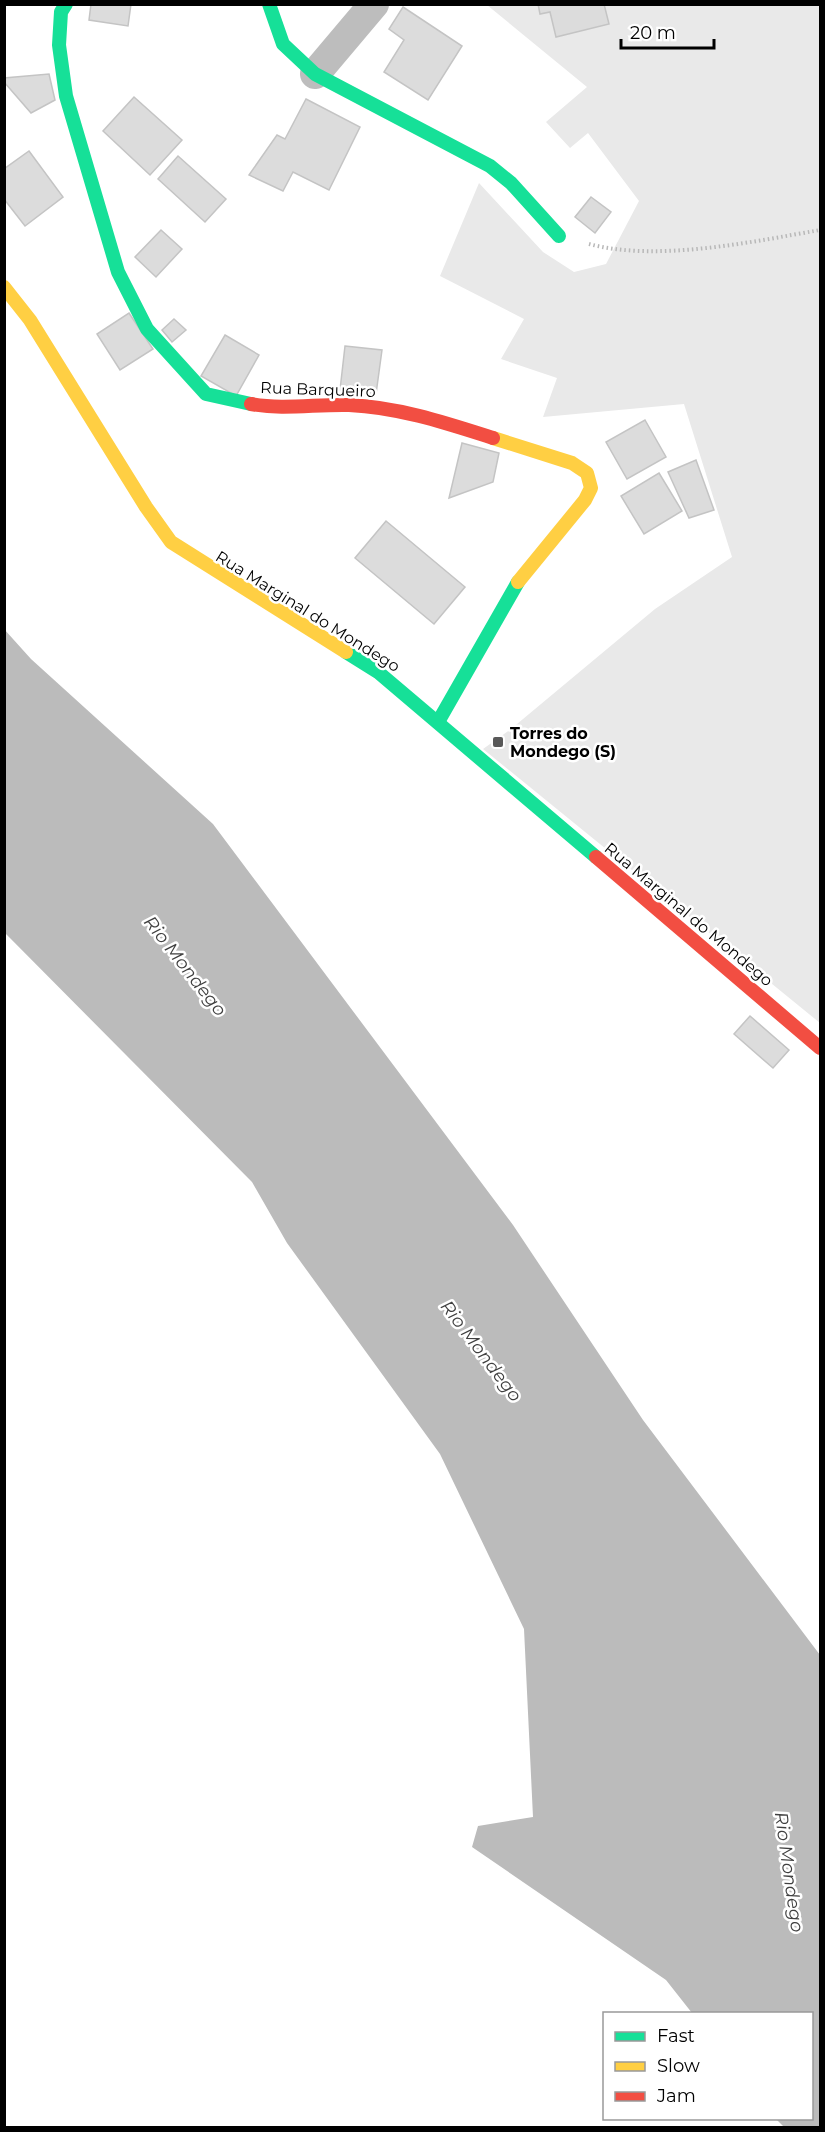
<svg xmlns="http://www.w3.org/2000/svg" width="825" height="2132" viewBox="0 0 825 2132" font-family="Montserrat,sans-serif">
	<rect width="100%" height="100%" fill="#fff"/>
	<polygon fill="#e9e9e9" points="487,5 820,5 820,1023 483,749 511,729 655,609 732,557 684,404 543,417 557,378 501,359 524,319 440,276 479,183 543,252 574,272 606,264 639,201 588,133 570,148 546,122 587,87"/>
	<polygon fill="#bbb" points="4,629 31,659 213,824 513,1225 643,1420 820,1655 820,2127 784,2127 776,2119 812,2118 812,2014 692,2013 666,1980 472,1847 478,1826 533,1817 524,1629 440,1454 287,1243 252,1182 5,933"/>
	<g fill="#dcdcdc" stroke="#c4c4c4" stroke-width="1.5">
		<polygon points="91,4 131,4 128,26 89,20"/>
		<polygon points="538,4 604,4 609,24 556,37 550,12 540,14"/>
		<polygon points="403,7 462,46 428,100 384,72 404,40 389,29"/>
		<polygon points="49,74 55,100 31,113 4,82 4,78"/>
		<polygon points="134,97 182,140 150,175 103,131"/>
		<polygon points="306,99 360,127 329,190 293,172 283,191 249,175 277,135 285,139"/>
		<polygon points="29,151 63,197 25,226 4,199 4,169"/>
		<polygon points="178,156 226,199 205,222 158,179"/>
		<polygon points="591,197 611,212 595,233 575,217"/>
		<polygon points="161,230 182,249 156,277 135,257"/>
		<polygon points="129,313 153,349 120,370 97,334"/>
		<polygon points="174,319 186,330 172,342 162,330"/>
		<polygon points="225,335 259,355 236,396 201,376"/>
		<polygon points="345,346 382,350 376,394 340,390"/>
		<polygon points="645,420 666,457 627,479 606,442"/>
		<polygon points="462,443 499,453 493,482 449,498"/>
		<polygon points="696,460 714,510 689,518 668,472"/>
		<polygon points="659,473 682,511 644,534 621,496"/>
		<polygon points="386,521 465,587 434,624 355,558"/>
		<polygon points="750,1016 789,1050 773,1068 734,1034"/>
	</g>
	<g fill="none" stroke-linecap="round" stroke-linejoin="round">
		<path stroke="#b8b8b8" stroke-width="4" stroke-dasharray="1.5 3" stroke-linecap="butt" d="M589 244C657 262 751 242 820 230"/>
		<polyline stroke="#bdbdbd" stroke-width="30" points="315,74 374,4"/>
		<g stroke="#16e098" stroke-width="14">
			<polyline points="66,4 61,12 59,45 66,96 118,272 147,329 206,394 251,404"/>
			<polyline points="269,4 283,44 315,74 490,166 511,183 559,236"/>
			<polyline points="346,652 378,672 596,857"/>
			<polyline points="438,722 518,582"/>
		</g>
		<g stroke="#ffcf43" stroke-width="14">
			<polyline points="4,287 30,320 146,507 171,542 346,652"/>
			<polyline points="493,438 572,463 587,473 591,488 585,500 518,582"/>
		</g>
		<g stroke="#f24e42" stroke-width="14">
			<path d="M251 404C283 410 316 404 349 405 398 407 446 423 493 438"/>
			<polyline points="596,857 820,1048"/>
		</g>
	</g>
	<rect fill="#595959" stroke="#fff" stroke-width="2" x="492" y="736" width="12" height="12" rx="3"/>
	<g text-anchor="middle" stroke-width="5" stroke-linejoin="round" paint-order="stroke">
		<g font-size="16" fill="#000" stroke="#fff">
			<text transform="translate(318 389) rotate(2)" y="6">Rua Barqueiro</text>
			<text transform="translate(308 611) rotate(32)" y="6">Rua Marginal do Mondego</text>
			<text transform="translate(689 914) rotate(40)" y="6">Rua Marginal do Mondego</text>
		</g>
		<g font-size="16" font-weight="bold" fill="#000" stroke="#fff" text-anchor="start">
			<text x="510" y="739">Torres do<tspan x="510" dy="18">Mondego (S)</tspan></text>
		</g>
		<g font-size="18" font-style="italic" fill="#3f3f3f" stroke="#fff">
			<text transform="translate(185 966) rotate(52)" y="6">Rio Mondego</text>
			<text transform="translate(481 1351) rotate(53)" y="6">Rio Mondego</text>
			<text transform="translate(789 1872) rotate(82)" y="6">Rio Mondego</text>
		</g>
	</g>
	<rect width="825" height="2132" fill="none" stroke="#000000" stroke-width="12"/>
	<rect x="603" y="2012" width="210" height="108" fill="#ffffff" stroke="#999999" stroke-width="1.5"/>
	<rect x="615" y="2032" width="30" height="9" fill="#16e098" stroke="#999999" stroke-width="1.5"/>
	<text x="657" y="2042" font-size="18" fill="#000000">Fast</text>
	<rect x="615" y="2062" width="30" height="9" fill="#ffcf43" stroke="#999999" stroke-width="1.5"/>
	<text x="657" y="2072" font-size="18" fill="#000000">Slow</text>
	<rect x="615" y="2092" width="30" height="9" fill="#f24e42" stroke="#999999" stroke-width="1.5"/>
	<text x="657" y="2102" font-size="18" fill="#000000">Jam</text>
	<path d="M621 39v9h93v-9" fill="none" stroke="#000000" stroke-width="3"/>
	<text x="630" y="39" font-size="18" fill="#000000" stroke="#ffffff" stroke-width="4.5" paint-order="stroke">20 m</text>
</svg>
